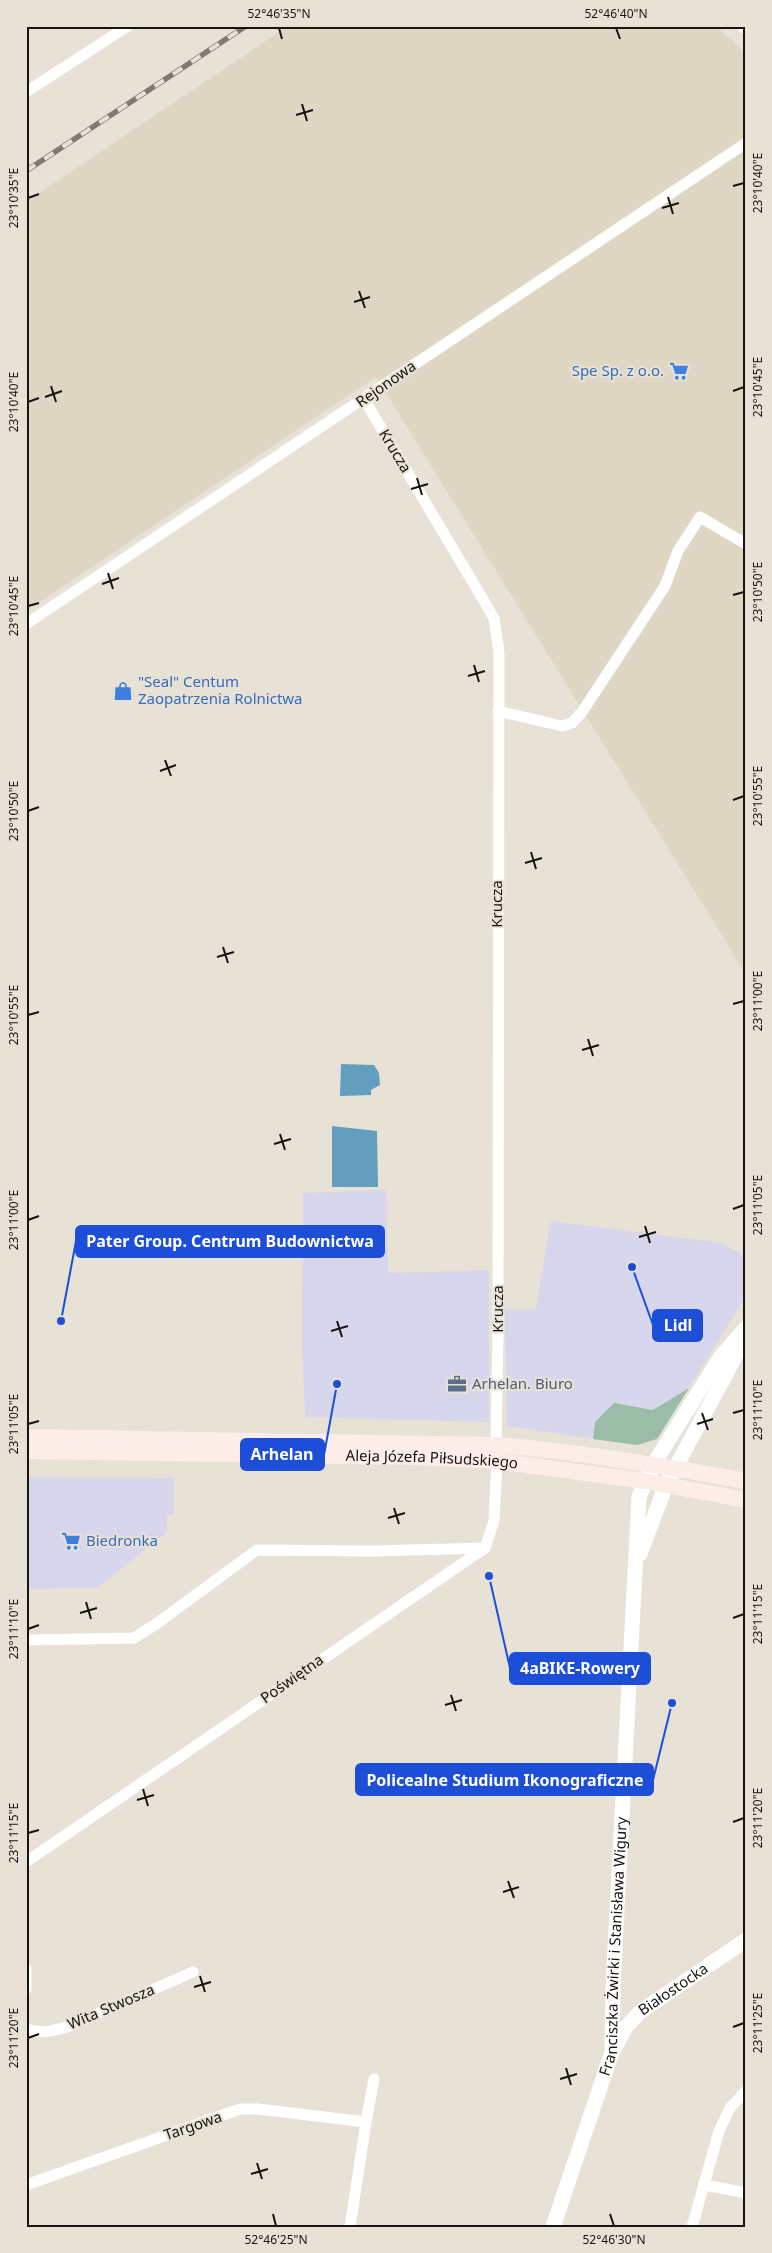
<svg xmlns="http://www.w3.org/2000/svg" width="772" height="2253" viewBox="0 0 772 2253" font-family="'Noto Sans',sans-serif">
	<rect width="100%" height="100%" fill="#e7e2d5"/>
	<g fill="#d8d6ec">
		<polygon points="386,1190 388,1273 489,1270 489,1422 305,1417 302,1346 303,1193"/>
		<polygon points="551,1221 722,1243 746,1256 746,1296 657,1439 637,1445 507,1426 505,1310 536,1309"/>
		<polygon points="26,1477 174,1478 174,1515 167,1515 167,1532 97,1588 26,1589"/>
	</g>
	<polygon fill="#dfd7c3" points="288,26 716,26 746,54 746,974 376,377 26,611 26,202"/>
	<polygon fill="#9bbda8" points="689,1388 657,1439 637,1445 593,1439 595,1422 614,1403 653,1410"/>
	<g fill="#639ebf">
		<polygon points="341,1064 374,1065 379,1073 380,1085 371,1090 371,1095 340,1096"/>
		<polygon points="332,1126 377,1131 378,1187 332,1187"/>
	</g>
	<g fill="none" stroke-linecap="round" stroke-linejoin="round">
		<g stroke="#fff" stroke-width="11">
			<polyline points="742,26 746,29"/>
			<polyline points="26,92 128,26"/>
			<polyline points="364,399 494,618 499,652 498,1333 496,1445"/>
			<polyline points="26,624 746,143"/>
			<polyline points="498,711 562,726 572,723 582,712 665,586 678,551 700,517 746,544"/>
			<polyline points="26,1640 134,1638 156,1624 257,1550 373,1551 485,1548"/>
			<polyline points="26,1862 485,1548 494,1521 497,1461"/>
			<polyline points="26,1969 26,1989"/>
			<path d="M26 2029C41 2034 52 2031 67 2027L193 1972"/>
			<polyline points="366,2122 374,2079"/>
			<polyline points="26,2185 240,2109 258,2109 366,2122 350,2227"/>
			<polyline points="705,2185 746,2193"/>
			<polyline points="692,2227 719,2131 730,2108 746,2091"/>
		</g>
		<g stroke="#fff" stroke-width="15">
			<polyline points="640,1554 666,1485 732,1363 744,1336"/>
			<path id="s1" d="M613 2051 626 2027 640 2012 746 1940"/>
			<path id="s2" d="M553 2227 612 2052 613 1985 639 1497 653 1465 721 1356 746 1328"/>
		</g>
		<g stroke="#fdede9" stroke-width="16">
			<path d="M26 1437 496 1445C580 1452 663 1466 746 1481"/>
			<path id="s3" d="M26 1451 420 1457 497 1461 645 1481 746 1500"/>
		</g>
		<g stroke="#7e7b72" stroke-width="5.5">
			<polyline id="rail" points="26,171 246,26"/>
		</g>
		<use href="#rail" stroke="#e7e2d5" stroke-width="4" stroke-dasharray="11" stroke-linecap="butt"/>
	</g>
	<path fill="none" stroke="#171511" stroke-width="2" d="M279 28 282 39M616 28 620 39M302 104 307 121M296 115 313 110M733 186 744 183M668 197 673 214M28 198 39 194M662 208 679 203M359 291 365 308M354 302 370 297M51 386 56 402M733 391 744 387M45 397 62 391M28 402 39 398M417 478 422 495M411 489 428 484M108 573 113 589M102 584 119 578M733 595 744 592M28 606 39 603M474 665 479 682M468 676 485 671M165 760 171 776M160 771 176 765M733 800 744 796M28 811 39 807M531 852 536 869M525 863 542 858M223 947 228 963M217 957 234 952M733 1004 744 1001M28 1015 39 1012M588 1039 593 1056M582 1050 599 1045M280 1134 285 1150M274 1144 291 1139M733 1209 744 1205M28 1220 39 1216M645 1226 650 1243M639 1237 656 1232M337 1321 342 1337M331 1331 348 1326M702 1413 708 1430M733 1413 744 1410M28 1424 39 1421M697 1424 713 1419M394 1508 399 1524M388 1518 405 1513M86 1602 91 1619M80 1613 97 1608M733 1618 744 1614M28 1629 39 1625M451 1695 456 1711M445 1705 462 1700M143 1789 148 1806M137 1800 154 1795M733 1822 744 1818M28 1833 39 1830M508 1881 514 1898M503 1892 519 1887M200 1976 205 1992M194 1987 211 1982M733 2027 744 2023M28 2038 39 2034M566 2068 571 2085M560 2079 577 2074M257 2163 262 2179M251 2174 268 2169M273 2214 276 2226M610 2214 614 2226"/>
	<defs>
		<g id="supermarket-bare" transform="scale(1.5)"><path d="M-6-5.5h2.5l.6 2H6L4.5 2H-2.5L-4.4-4H-6ZM-1.5 3.2a1.3 1.3 0 1 0 .1 0ZM3 3.2a1.3 1.3 0 1 0 .1 0Z" fill="#3f7fe0" stroke="#e7e2d5" stroke-width="2.5" paint-order="stroke"/></g>
		<g id="shop-bare" transform="scale(1.5)"><path d="M-5-2.5h2.3a2.7 3.5 0 0 1 5.4 0H5L5.5 6h-11ZM-1.5-2.5h3a1.5 2.3 0 0 0-3 0Z" fill="#3f7fe0" stroke="#e7e2d5" stroke-width="2.5" paint-order="stroke"/></g>
		<g id="office-bare" transform="scale(1.5)"><path d="M-6-3h4V-5.5h4V-3h4V5H-6ZM-1-4.5V-3h2v-1.5ZM-6 0V1H6V0Z" fill="#5c6f8a" stroke="#e7e2d5" stroke-width="2.5" paint-order="stroke"/></g>
	</defs>
	<g fill-rule="evenodd">
		<use href="#supermarket-bare" x="679" y="371"/>
		<use href="#shop-bare" x="123" y="691"/>
		<use href="#office-bare" x="457" y="1384"/>
		<use href="#supermarket-bare" x="71" y="1541"/>
	</g>
	<g text-anchor="middle" stroke-width="4" stroke-linejoin="round" paint-order="stroke">
		<g font-size="15" fill="#366cbe" stroke="#e7e2d5" text-anchor="start">
			<text x="664" y="376" text-anchor="end">Spe Sp. z o.o.</text>
			<text x="138" y="687">"Seal" Centum<tspan x="138" dy="17">Zaopatrzenia Rolnictwa</tspan></text>
			<text x="86" y="1546">Biedronka</text>
		</g>
		<g font-size="15" fill="#171511" stroke="#e7e2d5">
			<text transform="translate(386 384) rotate(-35)" y="5">Rejonowa</text>
			<text transform="translate(395 451) rotate(59)" y="5">Krucza</text>
			<text transform="translate(497 904) rotate(-90)" y="5">Krucza</text>
			<text transform="translate(498 1309) rotate(-90)" y="5">Krucza</text>
			<text dy="5" stroke="none"><textPath href="#s3" startOffset="406">Aleja Józefa Piłsudskiego</textPath></text>
			<text transform="translate(292 1679) rotate(-35)" y="5">Poświętna</text>
			<text dy="5" stroke="none"><textPath href="#s2" startOffset="290">Franciszka Żwirki i Stanisława Wigury</textPath></text>
			<text dy="5" stroke="none"><textPath href="#s1" startOffset="88">Białostocka</textPath></text>
			<text transform="translate(111 2007) rotate(-23)" y="5">Wita Stwosza</text>
			<text transform="translate(193 2126) rotate(-19)" y="5">Targowa</text>
		</g>
		<g font-size="15" fill="#4e5e75" stroke="#e7e2d5" text-anchor="start">
			<text x="472" y="1389">Arhelan. Biuro</text>
		</g>
	</g>
	<path fill="none" stroke="#1d4ed8" stroke-width="2" d="M61 1321L76 1241M632 1267L653 1325M337 1384L324 1455M489 1576L510 1668M672 1703L653 1780"/>
	<g fill="#1d4ed8" stroke="#e7e2d5" stroke-width="2">
		<circle cx="61" cy="1321" r="5"/>
		<circle cx="632" cy="1267" r="5"/>
		<circle cx="337" cy="1384" r="5"/>
		<circle cx="489" cy="1576" r="5"/>
		<circle cx="672" cy="1703" r="5"/>
	</g>
	<g fill="#1d4ed8" stroke="#1d4ed8" stroke-width="2">
		<rect x="76" y="1226" width="308" height="31" rx="5"/>
		<rect x="653" y="1310" width="49" height="31" rx="5"/>
		<rect x="241" y="1439" width="83" height="31" rx="5"/>
		<rect x="510" y="1653" width="140" height="31" rx="5"/>
		<rect x="356" y="1764" width="297" height="31" rx="5"/>
	</g>
	<g font-size="16" text-anchor="middle" font-weight="bold" fill="#fff">
		<text x="230" y="1247">Pater Group. Centrum Budownictwa</text>
		<text x="678" y="1331">Lidl</text>
		<text x="282" y="1460">Arhelan</text>
		<text x="580" y="1674">4aBIKE-Rowery</text>
		<text x="505" y="1786">Policealne Studium Ikonograficzne</text>
	</g>
	<rect width="772" height="2253" fill="none" stroke="#e7e2d5" stroke-width="55"/>
	<rect x="28" y="28" width="716" height="2198" fill="none" stroke="#171511" stroke-width="2"/>
	<g font-size="12" text-anchor="middle" fill="#171511">
		<text x="279" y="18">52°46'35"N</text>
		<text x="616" y="18">52°46'40"N</text>
		<text transform="translate(758 183) rotate(-90)" y="4">23°10'40"E</text>
		<text transform="translate(14 198) rotate(-90)" y="4">23°10'35"E</text>
		<text transform="translate(758 387) rotate(-90)" y="4">23°10'45"E</text>
		<text transform="translate(14 402) rotate(-90)" y="4">23°10'40"E</text>
		<text transform="translate(758 592) rotate(-90)" y="4">23°10'50"E</text>
		<text transform="translate(14 606) rotate(-90)" y="4">23°10'45"E</text>
		<text transform="translate(758 796) rotate(-90)" y="4">23°10'55"E</text>
		<text transform="translate(14 811) rotate(-90)" y="4">23°10'50"E</text>
		<text transform="translate(758 1001) rotate(-90)" y="4">23°11'00"E</text>
		<text transform="translate(14 1015) rotate(-90)" y="4">23°10'55"E</text>
		<text transform="translate(758 1205) rotate(-90)" y="4">23°11'05"E</text>
		<text transform="translate(14 1220) rotate(-90)" y="4">23°11'00"E</text>
		<text transform="translate(758 1410) rotate(-90)" y="4">23°11'10"E</text>
		<text transform="translate(14 1424) rotate(-90)" y="4">23°11'05"E</text>
		<text transform="translate(758 1614) rotate(-90)" y="4">23°11'15"E</text>
		<text transform="translate(14 1629) rotate(-90)" y="4">23°11'10"E</text>
		<text transform="translate(758 1818) rotate(-90)" y="4">23°11'20"E</text>
		<text transform="translate(14 1833) rotate(-90)" y="4">23°11'15"E</text>
		<text transform="translate(758 2023) rotate(-90)" y="4">23°11'25"E</text>
		<text transform="translate(14 2038) rotate(-90)" y="4">23°11'20"E</text>
		<text x="276" y="2244">52°46'25"N</text>
		<text x="614" y="2244">52°46'30"N</text>
	</g>
</svg>
